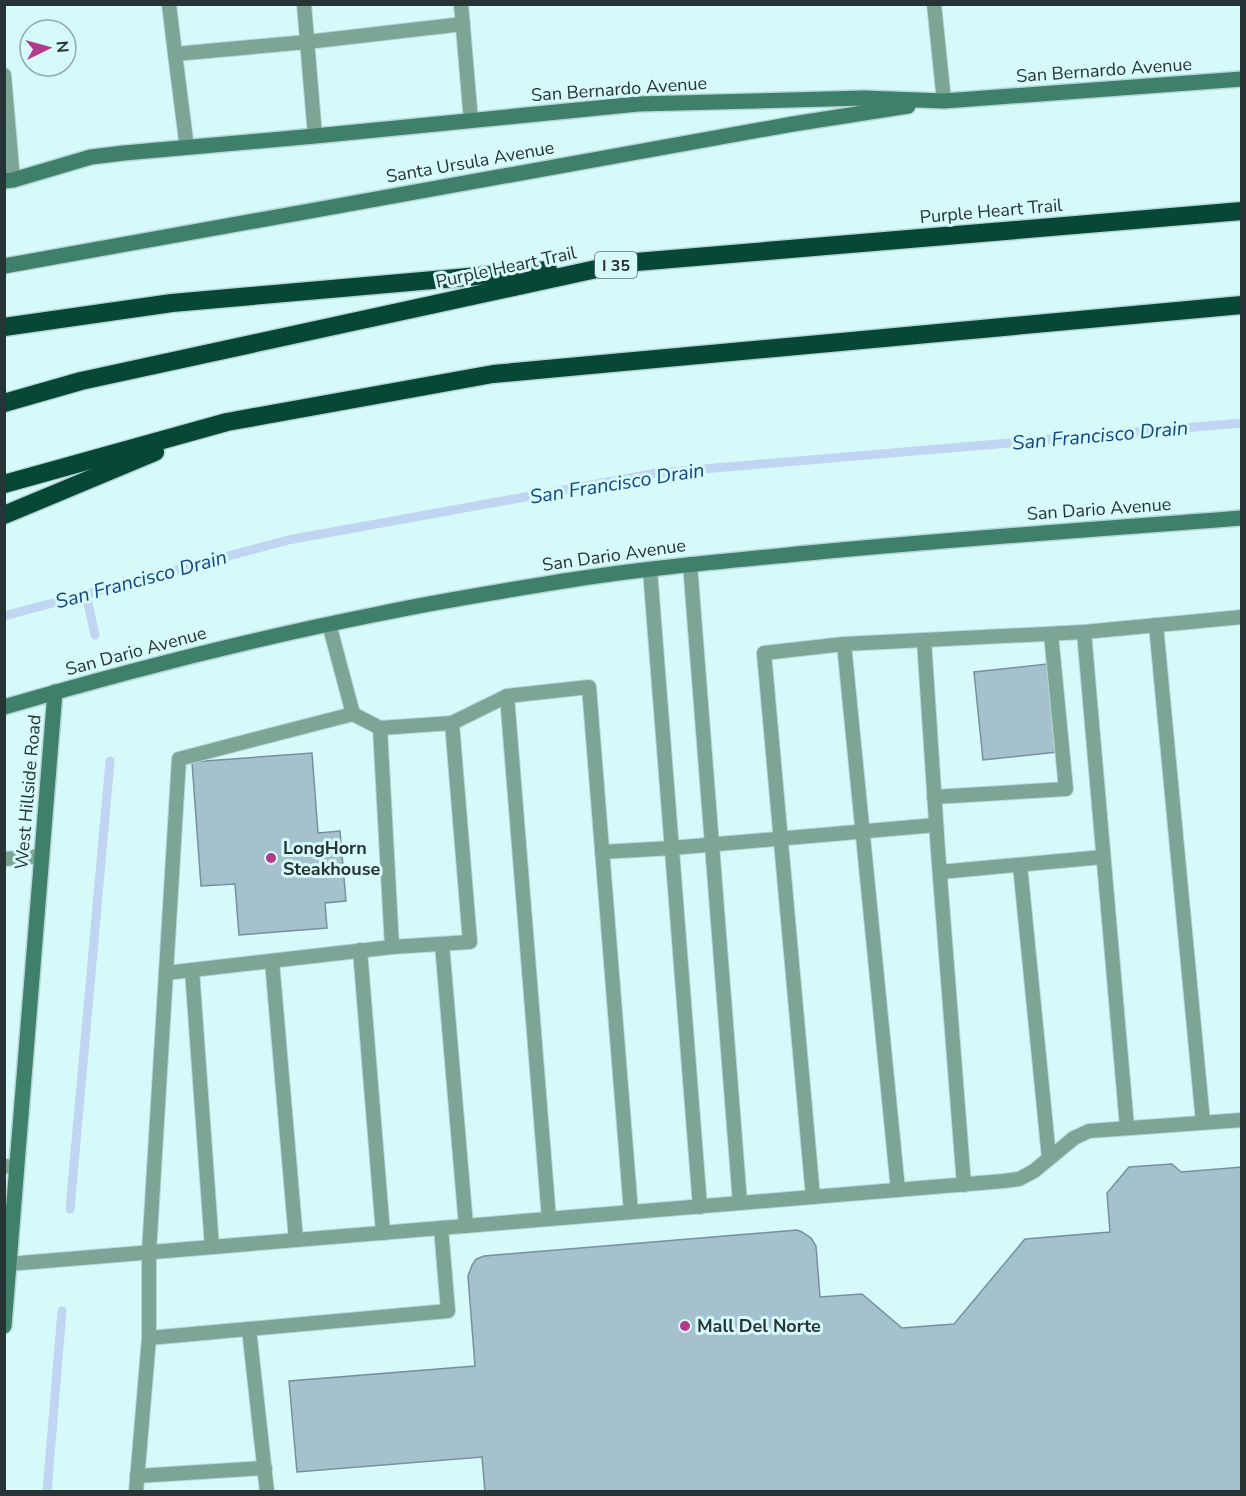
<svg xmlns="http://www.w3.org/2000/svg" width="1246" height="1496" viewBox="0 0 1246 1496" font-family="'Nunito Sans',sans-serif">
	<rect width="100%" height="100%" fill="#d6f9f9"/>
	<g fill="none" stroke-linecap="round" stroke-linejoin="round">
		<g stroke="#c0d5f1" stroke-width="9">
			<polyline points="86,594 95,635"/>
			<polyline points="4,616 288,540 657,473 1242,423"/>
			<polyline points="70,1209 110,761"/>
			<polyline points="47,1492 62,1311"/>
		</g>
	</g>
	<g fill="#a4c1cd" stroke="#76919d" stroke-width="1.5">
		<polygon points="1047,664 1057,752 983,760 974,672"/>
		<polygon points="312,753 318,833 340,831 346,901 325,903 327,928 239,935 235,884 201,886 192,762"/>
		<polygon points="1172,1164 1181,1172 1242,1167 1242,1492 485,1492 482,1457 297,1472 289,1381 475,1366 468,1276 472,1265 476,1259 484,1256 797,1230 802,1232 811,1238 816,1246 820,1297 862,1294 902,1328 954,1324 1025,1239 1110,1232 1107,1193 1129,1167"/>
	</g>
	<g fill="none" stroke-linecap="round" stroke-linejoin="round">
		<g stroke="#b6d6d6" stroke-width="16">
			<g id="lane">
				<polyline points="169,4 175,54 307,42 463,24"/>
				<polyline points="304,4 315,136"/>
				<polyline points="461,4 471,121"/>
				<polyline points="934,4 944,101"/>
				<polyline points="175,54 187,148"/>
				<polyline points="4,75 13,180"/>
				<polyline points="690,564 740,1203"/>
				<polyline points="650,570 700,1207"/>
				<polyline points="329,624 353,714 179,759 149,1252 149,1338 448,1311 441,1228"/>
				<polyline points="1156,625 1203,1122"/>
				<polyline points="1084,632 1127,1127"/>
				<polyline points="844,644 924,640"/>
				<polyline points="452,723 507,696"/>
				<polyline points="380,728 452,723 470,942 392,947"/>
				<polyline points="934,797 1066,789 1051,634"/>
				<polyline points="602,852 672,848 936,825"/>
				<polyline points="4,859 42,856"/>
				<polyline points="1020,865 1049,1158"/>
				<polyline points="940,872 1103,857"/>
				<polyline points="442,944 466,1226"/>
				<polyline points="360,950 383,1233"/>
				<polyline points="272,961 296,1240"/>
				<polyline points="192,970 212,1247"/>
				<polyline points="166,973 392,947 380,728 353,714"/>
				<polyline points="4,1166 17,1167"/>
				<polyline points="964,1185 938,851 924,640 1084,632 1242,617"/>
				<polyline points="813,1197 764,653 844,644 898,1190"/>
				<polyline points="549,1219 507,696 589,687 631,1212"/>
				<polyline points="9,1264 1004,1181 1019,1179 1034,1171 1074,1138 1089,1131 1242,1120"/>
				<polyline points="249,1329 267,1492"/>
				<polyline points="137,1476 265,1468"/>
				<polyline points="136,1492 149,1338"/>
			</g>
		</g>
		<g stroke="#b6d6d6" stroke-width="18">
			<g id="secondary">
				<polyline points="4,181 13,180 91,157 124,153 315,136 638,104 864,98 944,101 1242,79"/>
				<polyline points="4,266 793,124 908,106"/>
				<path d="M4 707C127 671 252 639 378 614 439 601 502 591 564 581 645 568 726 561 808 553 952 539 1097 529 1242 518"/>
				<polyline points="4,1326 55,692"/>
			</g>
		</g>
		<g stroke="#b6d6d6" stroke-width="21">
			<g id="highway">
				<polyline points="4,327 172,303 548,270"/>
				<polyline points="4,403 81,381 624,263 1242,211"/>
				<polyline points="4,484 227,422 493,374 1242,305"/>
				<polyline points="4,515 155,452"/>
			</g>
		</g>
		<use href="#lane" stroke="#7ca595" stroke-width="14"/>
		<use href="#secondary" stroke="#3e8069" stroke-width="15"/>
		<use href="#highway" stroke="#074736" stroke-width="18"/>
	</g>
	<g fill="#b4398b" stroke="#d6f9f9" stroke-width="2">
		<circle cx="271" cy="858" r="6"/>
		<circle cx="685" cy="1326" r="6"/>
	</g>
	<g text-anchor="middle" stroke-width="6" stroke-linejoin="round" paint-order="stroke">
		<rect fill="#d6f9f9" stroke="#5c6f70" stroke-width="1.5" x="595" y="252" width="42" height="26" rx="4.5"/>
		<g font-size="16" font-weight="bold" fill="#273435">
			<text x="616" y="271">I 35</text>
		</g>
		<g font-size="18" fill="#273435" stroke="#d6f9f9">
			<text transform="translate(1104 70) rotate(-4)" y="6">San Bernardo Avenue</text>
			<text transform="translate(619 89) rotate(-4)" y="6">San Bernardo Avenue</text>
			<text transform="translate(470 162) rotate(-10)" y="6">Santa Ursula Avenue</text>
			<text transform="translate(991 211) rotate(-5)" y="6">Purple Heart Trail</text>
			<text transform="translate(506 267) rotate(-12)" y="6">Purple Heart Trail</text>
			<text transform="translate(1099 509) rotate(-4)" y="6">San Dario Avenue</text>
			<text transform="translate(614 555) rotate(-8)" y="6">San Dario Avenue</text>
			<text transform="translate(136 651) rotate(-15)" y="6">San Dario Avenue</text>
			<text transform="translate(28 792) rotate(-85)" y="6">West Hillside Road</text>
		</g>
		<g font-size="18" font-weight="bold" fill="#273435" stroke="#d6f9f9" text-anchor="start">
			<text x="283" y="854">LongHorn<tspan x="283" dy="21">Steakhouse</tspan></text>
			<text x="697" y="1332">Mall Del Norte</text>
		</g>
		<g font-size="20" font-style="italic" fill="#144683" stroke="#d6f9f9">
			<text transform="translate(1100 435) rotate(-5)" y="7">San Francisco Drain</text>
			<text transform="translate(617 483) rotate(-9)" y="7">San Francisco Drain</text>
			<text transform="translate(141 579) rotate(-15)" y="7">San Francisco Drain</text>
		</g>
	</g>
	<rect width="1246" height="1496" fill="none" stroke="#273435" stroke-width="12"/>
	<g transform="translate(48 48) rotate(85)"><circle r="28" fill="#d6f9f9" stroke="#90aaab" stroke-width="1.5"/>
	<path d="M0-4.5L10 22L0 15L-10 22Z" fill="#b4398b"/>
	<text y="-9" font-size="16" font-weight="bold" text-anchor="middle" fill="#273435">N</text>
	</g>
</svg>
